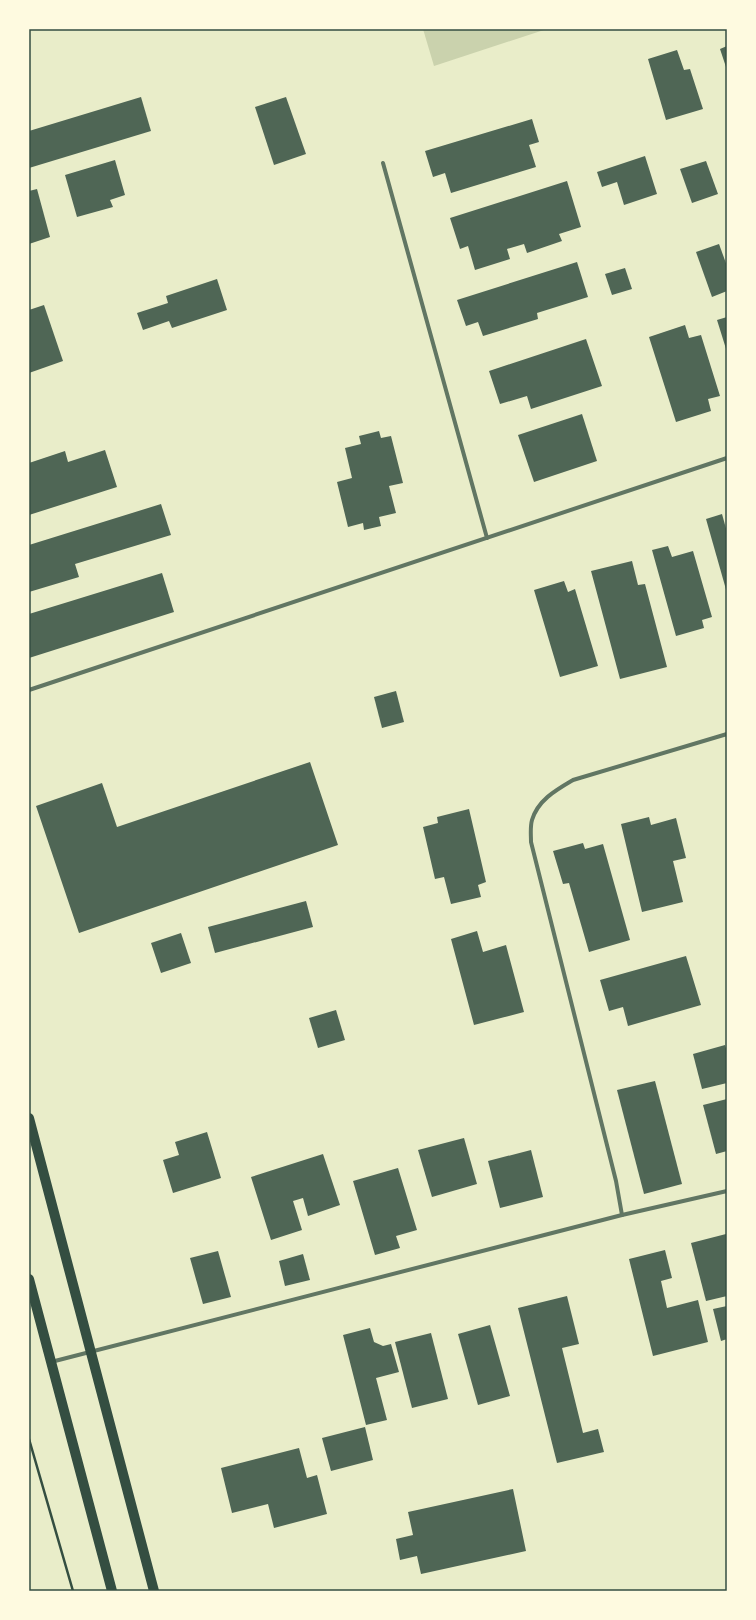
<svg xmlns="http://www.w3.org/2000/svg" width="756" height="1620" viewBox="0 0 756 1620" font-family="Signika,sans-serif">
	<rect width="100%" height="100%" fill="#e9edc9"/>
	<polygon fill="#cad2ad" points="423,29 547,29 434,66"/>
	<g fill="#4f6655">
		<polygon points="727,46 727,70 720,49"/>
		<polygon points="677,50 684,70 690,69 703,109 666,120 648,59"/>
		<polygon points="141,97 151,131 29,168 29,131"/>
		<polygon points="286,97 306,154 274,165 255,107"/>
		<polygon points="532,119 539,142 529,145 536,167 451,193 445,173 433,177 425,151"/>
		<polygon points="645,156 657,194 624,205 617,182 602,187 597,172"/>
		<polygon points="115,160 125,195 110,200 113,207 77,217 65,175"/>
		<polygon points="706,161 718,194 692,203 680,169"/>
		<polygon points="567,181 581,227 559,234 562,241 527,253 524,244 507,249 510,259 475,270 468,246 460,249 450,218"/>
		<polygon points="37,189 50,237 29,244 29,191"/>
		<polygon points="719,244 727,266 727,291 712,297 696,252"/>
		<polygon points="577,262 588,297 537,313 538,319 483,336 478,322 466,326 457,300"/>
		<polygon points="625,268 632,289 612,295 605,274"/>
		<polygon points="217,279 227,310 172,328 169,321 143,330 137,313 168,303 166,296"/>
		<polygon points="44,305 63,361 29,373 29,310"/>
		<polygon points="727,317 727,352 717,320"/>
		<polygon points="685,325 689,338 701,335 720,396 708,399 711,411 676,422 649,337"/>
		<polygon points="586,339 602,386 531,409 527,396 500,404 489,371"/>
		<polygon points="582,414 597,461 534,482 518,435"/>
		<polygon points="379,431 381,438 391,436 403,483 389,486 396,513 379,517 381,526 364,530 363,523 348,527 337,482 352,478 345,448 361,444 359,436"/>
		<polygon points="105,450 117,487 29,515 29,463 65,451 68,462"/>
		<polygon points="161,504 171,535 75,564 79,577 29,592 29,545"/>
		<polygon points="722,514 727,532 727,593 706,519"/>
		<polygon points="668,546 672,557 693,551 712,617 702,620 704,628 676,636 652,550"/>
		<polygon points="632,561 638,585 645,584 667,667 620,679 591,571"/>
		<polygon points="162,573 174,612 29,658 29,614"/>
		<polygon points="564,581 568,592 575,589 598,666 560,677 534,590"/>
		<polygon points="396,691 404,722 382,728 374,697"/>
		<polygon points="310,762 338,845 79,933 36,806 102,783 117,827"/>
		<polygon points="469,809 486,882 478,885 481,897 451,904 444,877 435,879 423,827 438,823 437,817"/>
		<polygon points="649,817 651,825 676,818 686,858 673,861 683,902 642,912 621,824"/>
		<polygon points="583,843 585,849 603,844 630,940 589,952 569,883 563,884 553,851"/>
		<polygon points="306,901 313,927 215,953 208,927"/>
		<polygon points="477,931 483,952 506,945 524,1012 474,1025 451,939"/>
		<polygon points="181,933 191,963 161,973 151,943"/>
		<polygon points="686,956 701,1005 628,1026 623,1007 609,1011 600,980"/>
		<polygon points="336,1010 345,1040 318,1048 309,1018"/>
		<polygon points="725,1045 727,1052 727,1083 702,1089 693,1054"/>
		<polygon points="655,1081 682,1184 644,1194 617,1090"/>
		<polygon points="727,1099 727,1151 716,1154 703,1105"/>
		<polygon points="207,1132 221,1178 173,1193 163,1160 179,1155 175,1142"/>
		<polygon points="464,1138 477,1184 432,1197 418,1150"/>
		<polygon points="531,1150 543,1197 500,1208 488,1161"/>
		<polygon points="323,1154 340,1205 308,1216 303,1198 293,1201 302,1230 271,1240 251,1177"/>
		<polygon points="398,1168 417,1230 396,1236 400,1248 375,1255 353,1181"/>
		<polygon points="726,1234 727,1239 727,1296 706,1301 691,1243"/>
		<polygon points="665,1250 672,1278 661,1281 667,1308 698,1300 708,1342 653,1356 629,1259"/>
		<polygon points="218,1251 231,1297 203,1304 190,1258"/>
		<polygon points="303,1254 310,1280 285,1286 279,1261"/>
		<polygon points="567,1296 579,1344 562,1348 583,1433 598,1429 604,1452 557,1463 518,1308"/>
		<polygon points="727,1306 727,1339 721,1341 713,1309"/>
		<polygon points="490,1325 510,1396 478,1405 458,1334"/>
		<polygon points="370,1328 374,1342 383,1346 391,1344 399,1372 376,1378 387,1420 366,1425 343,1335"/>
		<polygon points="431,1333 448,1399 412,1408 395,1342"/>
		<polygon points="365,1427 373,1460 331,1471 322,1438"/>
		<polygon points="299,1448 307,1478 317,1475 327,1514 274,1528 268,1504 232,1513 221,1468"/>
		<polygon points="513,1489 526,1551 421,1574 417,1556 400,1560 396,1539 413,1535 408,1512"/>
	</g>
	<g fill="none" stroke-linecap="round" stroke-linejoin="round">
		<polyline stroke="#344e41" stroke-width="2.5" points="29,1439 73,1591"/>
		<g stroke="#617663" stroke-width="4">
			<polyline points="383,163 487,538"/>
			<polyline points="29,690 727,458"/>
			<path d="M622 1215 616 1181 531 842C531 835 530 827 532 820 538 800 556 790 573 780L727 734"/>
			<polyline points="51,1362 622,1215 727,1191"/>
		</g>
		<g stroke="#344e41" stroke-width="10">
			<polyline points="29,1118 154,1591"/>
			<polyline points="29,1279 112,1591"/>
		</g>
	</g>
	<rect width="756" height="1620" fill="none" stroke="#fefae0" stroke-width="60"/>
	<rect x="30" y="30" width="696" height="1560" fill="none" stroke="#344e41" stroke-width="1.5"/>
</svg>
